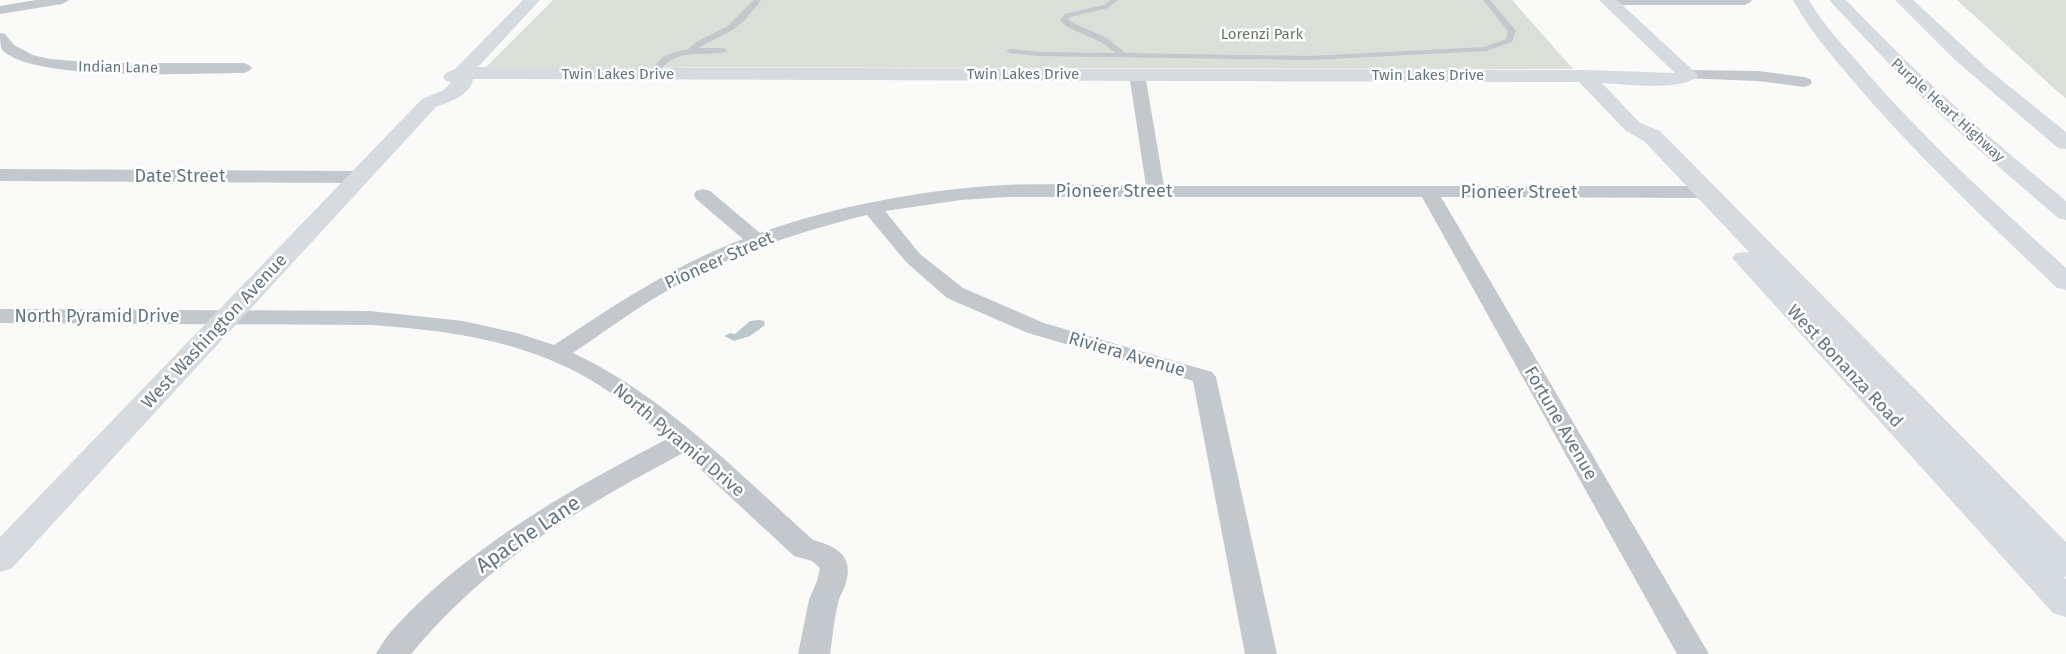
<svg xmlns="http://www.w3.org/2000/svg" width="2066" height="654" viewBox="0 0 2066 654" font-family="'Fira Sans',sans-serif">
	<rect width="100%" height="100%" fill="#fafaf8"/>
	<g fill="#dadfd7">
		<polygon points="553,0 1512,0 1573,69 486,67"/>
		<polygon points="1957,0 2066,0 2066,98 2057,91"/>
	</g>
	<polygon fill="#bbc7cb" points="760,320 764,321 765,325 750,336 734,341 724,336 730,333 735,334 750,321"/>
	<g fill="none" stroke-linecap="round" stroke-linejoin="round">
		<g fill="#c3c8cc" fill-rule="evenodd">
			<path d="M754 0H761L746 19 734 29 698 48H723L727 50 726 52C695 57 677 46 655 76H649V72L663 57 672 53 688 49 696 42 728 26Z"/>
			<polygon points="1111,0 1118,0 1108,8 1070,17 1068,20 1073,23 1107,38 1125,53 1310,56 1485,47 1506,39 1508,31 1483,0 1490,0 1516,31 1512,42 1486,51 1310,60 1039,56 1010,53 1006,51 1010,49 1039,52 1116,53 1101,42 1067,27 1060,20 1065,14 1104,5"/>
		</g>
		<g fill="#c3c8cc" fill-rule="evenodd">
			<polygon points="36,0 69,0 62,4 0,14 0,6"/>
			<polygon points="1602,0 1751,0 1752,1 1745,5 1608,5 1603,4"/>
			<path d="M0 33 5 34 14 45 33 55 50 59 98 63H244L249 65 252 68 249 71 244 73C193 73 39 82 3 51 0 46 0 39 0 33Z"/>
			<path d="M1137 69 1143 71 1145 74 1164 186H1706L1713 188 1715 192 1713 196 1706 198 1441 197 1709 654H1677L1422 197H1007L961 200 885 211 920 254 963 288 1044 323 1212 372 1216 377 1277 654H1245L1193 381 1028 333 947 298 906 262 867 215C797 232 728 255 665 292 633 310 604 332 573 353 665 396 738 473 813 540 835 546 854 555 846 582 845 588 841 593 839 600 834 617 833 636 830 654H798L809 600 817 581 820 568 812 561 794 556 683 453C577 510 489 560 411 654H376C387 633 406 615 423 599 495 531 580 485 667 439 643 418 618 396 589 379 522 340 446 330 370 325L0 323V309L370 311 463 321 517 333 554 345C615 305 674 265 743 239L696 199 694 195 696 191 703 189 710 191 760 233C839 205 922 190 1005 185 1052 183 1099 185 1146 186L1129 74 1131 71Z"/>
			<polygon points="1688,70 1758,71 1804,77 1810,79 1812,82 1810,85 1804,87 1758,81 1682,78 1680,75 1682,72"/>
			<polygon points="0,169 360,171 367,173 369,177 367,181 360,183 0,181"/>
		</g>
		<path fill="#d6dbdf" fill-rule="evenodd" d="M523 0H540L478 67 1584 70 1675 73 1599 0H1617L1698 75C1686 92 1622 84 1602 83L1640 123 1660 131 2066 542V577L2063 576 2066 579V617L2053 613 1732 258 1736 253 1749 252 1644 141 1626 131 1579 82H1568L473 79C471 95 449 102 436 107L12 568 0 572V537L422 99 444 90 451 82 446 81 443 77 446 73 455 69Z"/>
		<g fill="#d6dbdf" fill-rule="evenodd">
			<path d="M1793 0H1809C1825 28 1848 50 1868 74 1929 144 1998 206 2066 268V290L2057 288C1987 221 1916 155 1854 82 1832 56 1809 30 1793 0Z"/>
			<path d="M1829 0H1846C1915 73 1989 138 2066 201V220L2058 218 1969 141 1912 88Z"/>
			<polygon points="1895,0 1913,0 1989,70 2066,132 2066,149 2058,148 1955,60"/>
		</g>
	</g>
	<g text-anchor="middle" stroke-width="5" stroke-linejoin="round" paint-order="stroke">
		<g font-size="15" fill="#687a64" stroke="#fff">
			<text x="1262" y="39">Lorenzi Park</text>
		</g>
		<g font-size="15" fill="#657683" stroke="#fff">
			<text transform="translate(118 67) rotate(1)" y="5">Indian Lane</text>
			<text x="618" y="79">Twin Lakes Drive</text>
			<text x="1023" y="79">Twin Lakes Drive</text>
			<text x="1428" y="80">Twin Lakes Drive</text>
			<text transform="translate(1948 110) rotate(42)" y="5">Purple Heart Highway</text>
		</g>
		<g font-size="18" fill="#657683" stroke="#fff">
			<text x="180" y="182">Date Street</text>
			<text x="1114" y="197">Pioneer Street</text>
			<text x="1519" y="198">Pioneer Street</text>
			<text transform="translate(719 260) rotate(-24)" y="6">Pioneer Street</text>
			<text x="97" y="322">North Pyramid Drive</text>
			<text transform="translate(214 331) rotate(-47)" y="6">West Washington Avenue</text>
			<text transform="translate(1127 354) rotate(16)" y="6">Riviera Avenue</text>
			<text transform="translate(1845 366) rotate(47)" y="6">West Bonanza Road</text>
			<text transform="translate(1561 423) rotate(60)" y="6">Fortune Avenue</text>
			<text transform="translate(679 440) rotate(40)" y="6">North Pyramid Drive</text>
		</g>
		<g font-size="21" fill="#657683" stroke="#fff">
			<text transform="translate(528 534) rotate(-34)" y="7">Apache Lane</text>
		</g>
	</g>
</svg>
